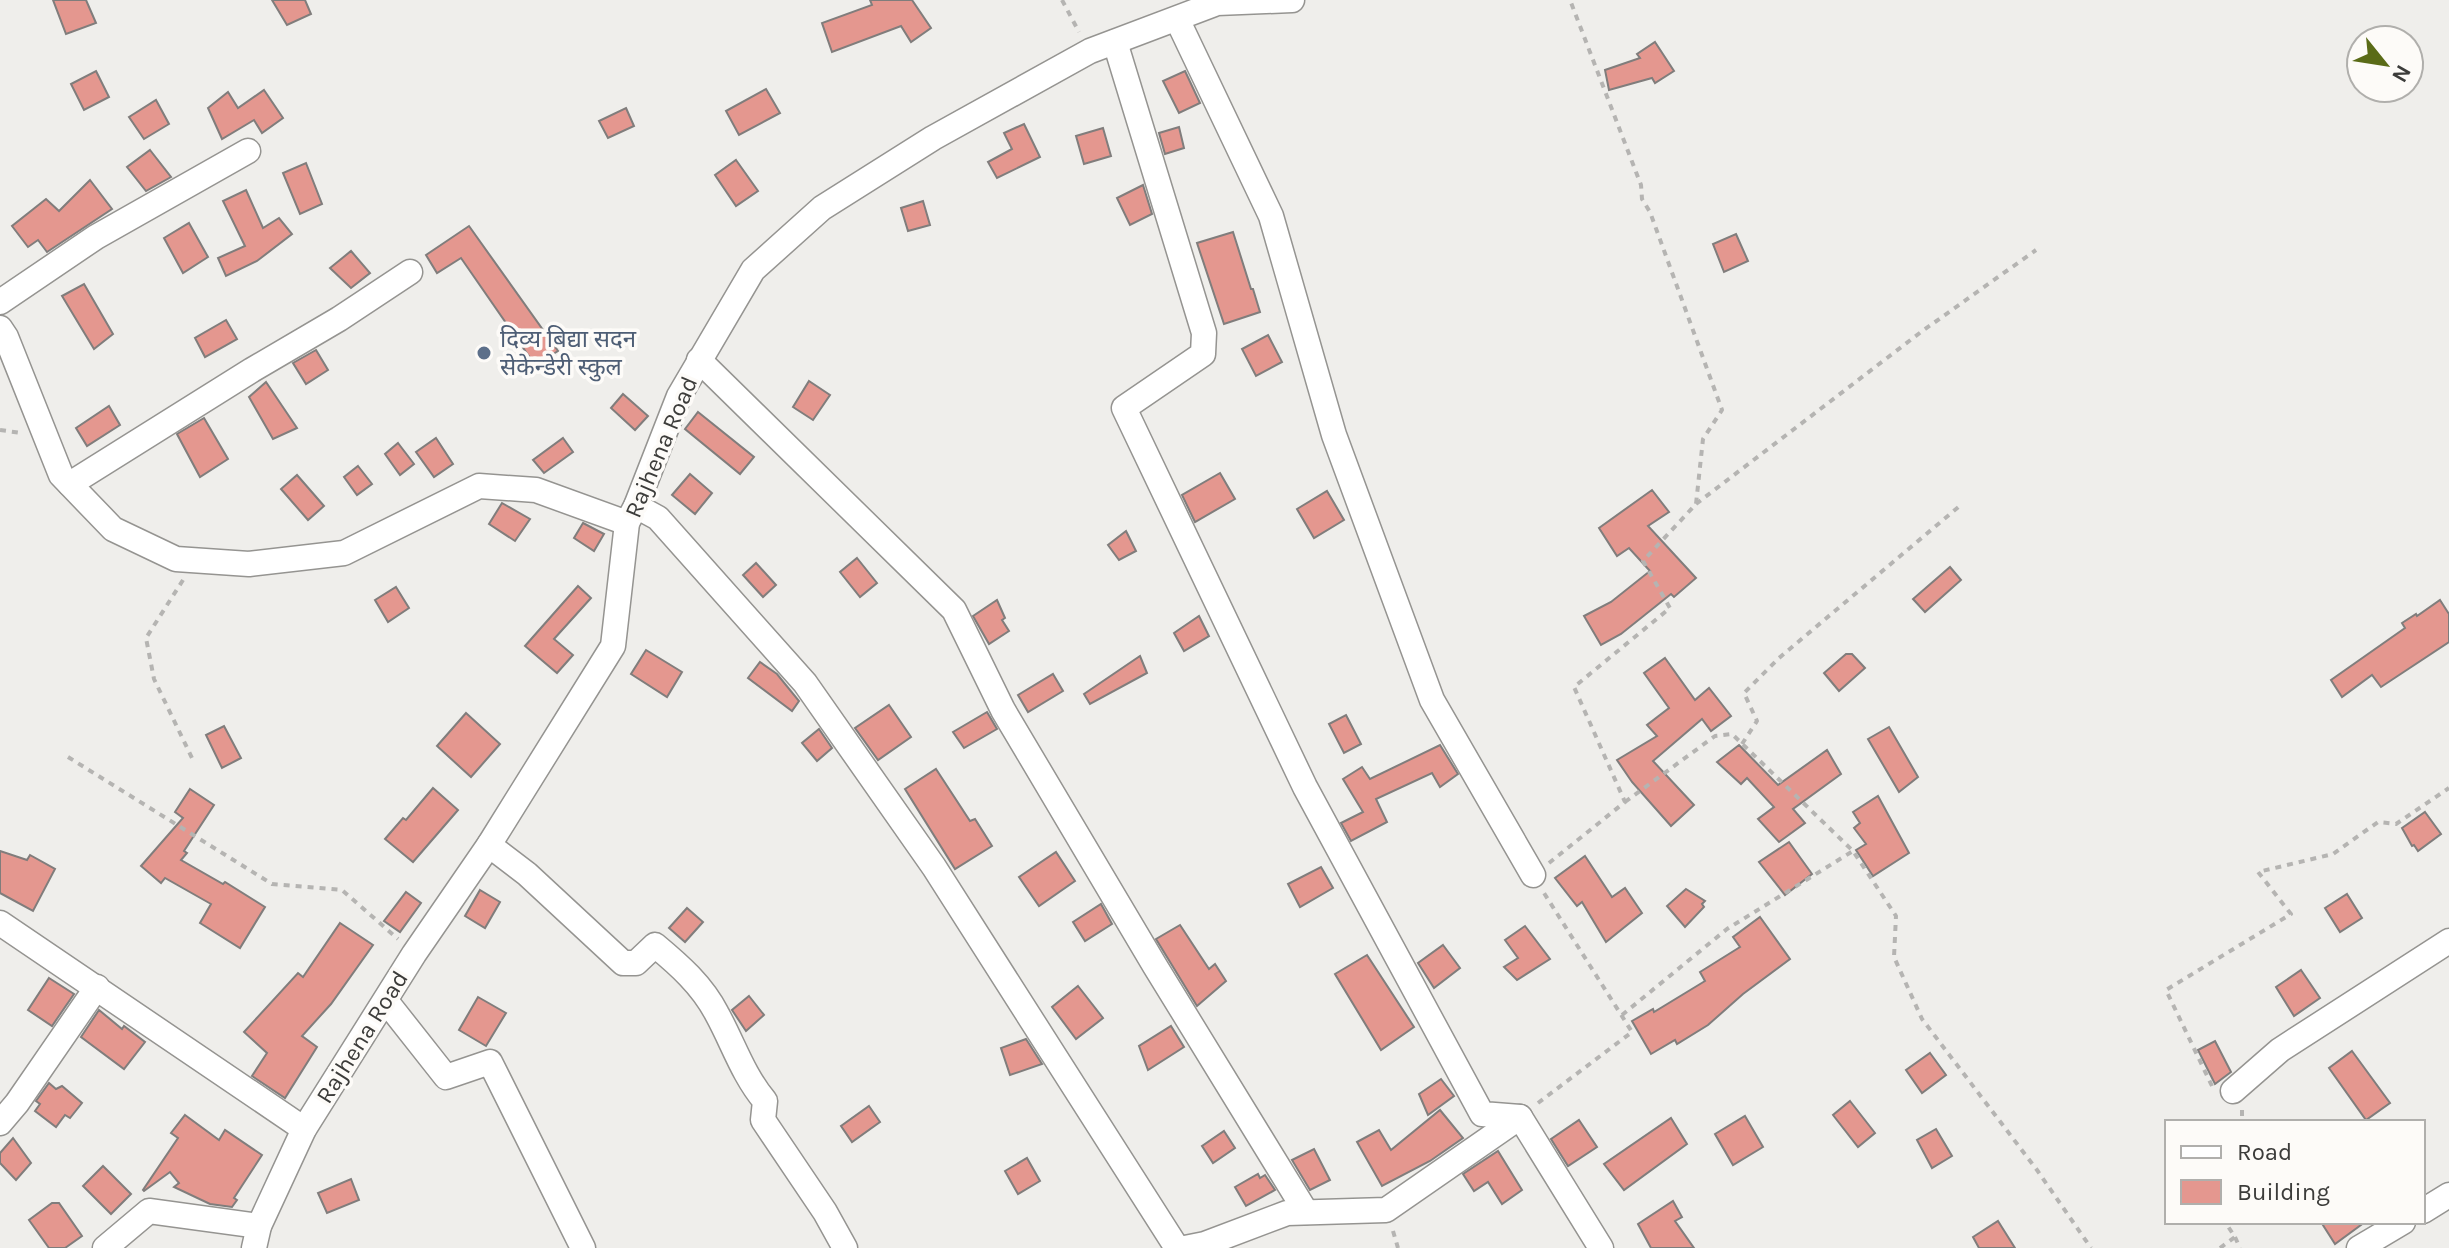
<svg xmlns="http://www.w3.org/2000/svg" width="2449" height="1248" viewBox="0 0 2449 1248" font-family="Karla,'Noto Sans Devanagari',sans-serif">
	<rect width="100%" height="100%" fill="#efeeeb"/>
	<g fill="#e4978f" stroke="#807d7c" stroke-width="2">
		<polygon points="53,0 86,0 96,23 66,34"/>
		<polygon points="272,0 305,0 311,14 287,25"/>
		<polygon points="870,0 912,0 931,28 911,42 901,26 832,52 822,23 872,5"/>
		<polygon points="1655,42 1674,71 1655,83 1652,78 1609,90 1605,70 1640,58 1637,54"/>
		<polygon points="96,71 109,97 84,110 71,84"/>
		<polygon points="1185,71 1200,103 1179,113 1163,81"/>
		<polygon points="766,89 780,113 739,135 726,111"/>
		<polygon points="264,90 283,118 262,133 254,120 222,139 208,108 228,92 238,108"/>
		<polygon points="156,100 169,124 144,139 129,117"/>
		<polygon points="626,108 634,126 608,138 599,121"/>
		<polygon points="1024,124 1040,157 997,178 988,162 1012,149 1004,133"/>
		<polygon points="1179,127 1184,148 1165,154 1159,133"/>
		<polygon points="1103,128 1111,156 1084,164 1076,136"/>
		<polygon points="150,150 171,177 146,191 127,167"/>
		<polygon points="736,160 758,191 736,206 715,175"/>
		<polygon points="306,163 322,204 300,214 283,173"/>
		<polygon points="90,180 112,209 47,252 38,240 28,247 12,226 46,199 59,211"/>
		<polygon points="1143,185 1152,214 1130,225 1117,198"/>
		<polygon points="246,190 263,228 279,218 292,234 257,261 226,276 218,258 245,246 223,201"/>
		<polygon points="923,201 930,225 908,231 901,208"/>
		<polygon points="189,223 208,257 183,273 164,238"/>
		<polygon points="469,226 558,351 535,365 461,258 437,273 426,255"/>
		<polygon points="1233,232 1251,289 1253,289 1260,312 1224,324 1197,243"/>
		<polygon points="1736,234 1748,261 1724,272 1713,244"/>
		<polygon points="351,251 370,273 351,288 330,268"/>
		<polygon points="84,284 113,334 94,349 62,296"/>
		<polygon points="226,320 237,339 205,357 195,338"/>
		<polygon points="1268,335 1282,362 1256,376 1242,349"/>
		<polygon points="316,350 328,370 306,384 293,363"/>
		<polygon points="809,381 830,395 813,420 793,407"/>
		<polygon points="266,382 297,428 273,439 249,397"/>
		<polygon points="623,394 648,416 635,430 611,408"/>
		<polygon points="109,406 120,425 87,446 76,428"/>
		<polygon points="698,412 754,457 740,474 685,429"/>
		<polygon points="204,418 228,459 200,477 177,434"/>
		<polygon points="436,438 453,464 434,477 416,452"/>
		<polygon points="563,438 573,452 544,473 533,460"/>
		<polygon points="398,443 414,464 400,475 385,454"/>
		<polygon points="358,466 372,484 357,495 344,477"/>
		<polygon points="1220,473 1235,499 1195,522 1182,495"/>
		<polygon points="690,474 712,493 695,514 672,495"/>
		<polygon points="297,475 324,506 308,520 281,489"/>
		<polygon points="1652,490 1669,512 1648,526 1696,578 1674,597 1671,594 1621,634 1601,645 1584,616 1611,602 1650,571 1629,548 1617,556 1599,528"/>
		<polygon points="1327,491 1344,520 1314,538 1297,509"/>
		<polygon points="502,503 530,519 515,541 489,524"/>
		<polygon points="583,523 604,534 594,551 574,538"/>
		<polygon points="1126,531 1136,551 1119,560 1108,545"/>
		<polygon points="857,558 877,583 860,597 840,572"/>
		<polygon points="756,563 776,585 763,597 743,575"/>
		<polygon points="1950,567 1961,580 1925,612 1913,599"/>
		<polygon points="578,586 591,598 554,639 573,655 557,673 525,646"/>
		<polygon points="396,587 409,608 388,622 375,600"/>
		<polygon points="997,600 1005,618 1002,620 1009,631 989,644 973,616"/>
		<polygon points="2440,600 2449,614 2449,642 2381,687 2372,675 2342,697 2331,680 2405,628 2402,623 2416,614 2417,616"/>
		<polygon points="1199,616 1209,636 1184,651 1174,633"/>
		<polygon points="646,650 682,672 667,697 631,674"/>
		<polygon points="1846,654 1852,654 1865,668 1839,691 1824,673"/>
		<polygon points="1140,656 1147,673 1090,704 1084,694"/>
		<polygon points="1665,658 1695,700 1709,688 1731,716 1711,731 1702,719 1653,761 1694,805 1671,826 1632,782 1617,760 1657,736 1647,725 1669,708 1644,673"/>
		<polygon points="760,662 777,674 799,701 792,711 748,678"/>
		<polygon points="1053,674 1063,691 1028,712 1018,695"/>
		<polygon points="889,705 911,737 878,760 855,728"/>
		<polygon points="987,712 997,729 964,748 953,732"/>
		<polygon points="466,713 500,744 471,777 437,746"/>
		<polygon points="1346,715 1361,744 1344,753 1329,724"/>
		<polygon points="224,726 241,758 222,768 206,735"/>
		<polygon points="1889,727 1918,777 1899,792 1868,739"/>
		<polygon points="819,729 832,748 817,761 802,743"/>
		<polygon points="1440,745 1458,774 1440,787 1432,773 1376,799 1387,822 1351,841 1341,823 1363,812 1343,779 1362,767 1370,779"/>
		<polygon points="1739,745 1778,785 1827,750 1841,774 1793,809 1805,823 1779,842 1758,819 1774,807 1747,778 1741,784 1717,762"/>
		<polygon points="936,769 970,821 975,819 992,846 955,869 905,789"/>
		<polygon points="433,788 458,810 413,862 385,839 403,818 406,820"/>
		<polygon points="190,789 214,805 184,851 187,853 181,860 223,884 225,882 265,907 240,948 200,923 211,904 165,878 161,883 141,866 183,818 175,812"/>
		<polygon points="1878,796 1909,853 1873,876 1856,850 1866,844 1854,828 1860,823 1853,812"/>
		<polygon points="2425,812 2441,834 2418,851 2414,845 2412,846 2402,828"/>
		<polygon points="1789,842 1812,874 1785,895 1759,862"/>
		<polygon points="0,851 27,860 30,855 55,869 33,911 0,893"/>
		<polygon points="1056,852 1075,881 1039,906 1019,877"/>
		<polygon points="1585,856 1612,897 1625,888 1642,913 1606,942 1582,902 1577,906 1555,878"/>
		<polygon points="1321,867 1333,888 1300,907 1288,884"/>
		<polygon points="1686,889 1705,901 1702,904 1704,907 1685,927 1667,906"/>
		<polygon points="480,890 500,902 485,928 465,916"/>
		<polygon points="406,892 421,903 400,932 384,921"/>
		<polygon points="2347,894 2362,918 2340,932 2325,908"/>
		<polygon points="1101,904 1112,924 1085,941 1073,922"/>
		<polygon points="687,908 703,922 685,942 669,928"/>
		<polygon points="1760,917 1790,959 1743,994 1708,1025 1677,1044 1675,1040 1651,1054 1632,1021 1653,1009 1654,1012 1705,981 1700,972 1740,947 1733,937"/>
		<polygon points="340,923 373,945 331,1004 302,1036 317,1047 285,1098 252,1076 267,1053 244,1032 298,973 303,977"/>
		<polygon points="1180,925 1209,969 1215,964 1226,981 1197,1006 1156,939"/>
		<polygon points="1525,926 1550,959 1517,980 1504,967 1518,958 1505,940"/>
		<polygon points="1443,945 1460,968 1434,988 1418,963"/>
		<polygon points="1367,955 1414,1027 1381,1050 1335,974"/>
		<polygon points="2301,970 2320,998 2294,1016 2276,987"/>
		<polygon points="49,978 74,994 52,1026 28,1010"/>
		<polygon points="1078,986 1103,1018 1076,1039 1052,1007"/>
		<polygon points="749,996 764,1015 746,1031 732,1010"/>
		<polygon points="478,997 506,1013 486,1046 459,1030"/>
		<polygon points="99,1010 122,1029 124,1026 145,1042 124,1069 81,1037"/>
		<polygon points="1171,1026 1184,1047 1148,1070 1139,1046"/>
		<polygon points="1026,1039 1042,1064 1010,1075 1001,1048"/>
		<polygon points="2215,1041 2231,1072 2215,1084 2198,1050"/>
		<polygon points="2352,1051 2390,1103 2366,1120 2329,1068"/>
		<polygon points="1930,1053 1946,1075 1922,1093 1906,1070"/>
		<polygon points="1441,1079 1454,1096 1428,1115 1419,1094"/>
		<polygon points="49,1083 56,1089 62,1086 82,1103 70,1118 65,1115 56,1127 35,1111 40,1104 36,1101"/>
		<polygon points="1850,1101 1875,1133 1858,1147 1833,1115"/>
		<polygon points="869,1106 880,1122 852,1142 841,1126"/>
		<polygon points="1440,1110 1463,1138 1430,1161 1382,1186 1357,1142 1379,1130 1391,1150"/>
		<polygon points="185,1115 219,1140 225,1130 262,1155 234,1198 237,1200 232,1207 210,1204 174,1187 179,1183 170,1172 144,1191 143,1190 178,1138 171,1133"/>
		<polygon points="1745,1116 1763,1147 1733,1165 1715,1134"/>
		<polygon points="1671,1118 1687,1144 1624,1190 1604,1164"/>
		<polygon points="1579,1120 1597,1147 1568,1166 1551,1139"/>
		<polygon points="1936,1129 1952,1156 1932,1168 1917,1140"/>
		<polygon points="1224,1131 1235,1148 1213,1163 1202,1146"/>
		<polygon points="13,1138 31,1163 16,1180 0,1163 0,1153"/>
		<polygon points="1314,1149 1330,1180 1310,1190 1292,1160"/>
		<polygon points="1498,1151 1522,1190 1502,1204 1488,1182 1474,1191 1463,1174"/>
		<polygon points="1027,1158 1040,1181 1018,1194 1005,1171"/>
		<polygon points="103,1166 131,1194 111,1214 83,1186"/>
		<polygon points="1258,1174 1260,1178 1265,1175 1275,1190 1246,1206 1235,1187"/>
		<polygon points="351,1179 359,1200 327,1213 318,1193"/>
		<polygon points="1673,1201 1682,1217 1675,1221 1694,1248 1651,1248 1638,1224"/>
		<polygon points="52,1203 59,1203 82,1236 65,1248 49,1248 29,1220"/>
		<polygon points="1998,1221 2015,1248 1979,1248 1973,1237"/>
		<polygon points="2321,1222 2365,1222 2335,1244"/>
	</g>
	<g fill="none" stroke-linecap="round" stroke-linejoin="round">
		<g stroke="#959491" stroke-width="27">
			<g id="street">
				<polyline points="1177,19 1271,216 1334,435 1432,700 1533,875"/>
				<polyline points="1115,42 1204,333 1203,354 1124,408 1305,787 1482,1114 1520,1117"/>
				<polyline points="0,302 96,237 248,151"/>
				<polyline points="0,328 6,337 61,475 113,529 176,559 249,564 344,553 479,486 536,490 627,523"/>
				<polyline points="699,360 954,610 1003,710 1155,966 1306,1212"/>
				<polyline points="70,484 252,370 339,319 410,272"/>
				<polyline points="636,506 658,518 805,683 934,867 1177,1248"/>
				<path d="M489 845 527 874 623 963H636L655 945C679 965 702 985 717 1014 733 1043 743 1075 765 1101L763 1120 825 1212 845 1248"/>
				<polyline points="0,923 304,1129"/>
				<polyline points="386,1001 446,1077 490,1062 583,1248"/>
				<polyline points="2233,1091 2280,1050 2449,941"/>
				<polyline points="0,1123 17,1103 97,987"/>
				<polyline points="2423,1211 2449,1195"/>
				<polyline points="105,1248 149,1211 259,1226"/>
				<polyline points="254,1248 259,1226 304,1129 414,954 489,845 613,646 627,523 636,506 679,396 753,270 822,208 933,138 1090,51 1217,3 1292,0"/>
				<polyline points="1185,1248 1205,1244 1287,1213 1386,1210 1520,1117 1601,1248"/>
				<polyline points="2359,1248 2403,1222"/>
			</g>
		</g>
		<g stroke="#b5b4b2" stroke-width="4" stroke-dasharray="6 6" stroke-linecap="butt">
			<polyline points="1062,0 1079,32"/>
			<polyline points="0,430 21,433"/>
			<polyline points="1696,504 1921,332 2036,250"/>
			<polyline points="183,580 146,638 154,679 192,758"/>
			<polyline points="1742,744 1757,721 1744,693 1779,658 1962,504"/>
			<polyline points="68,757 272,884 342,890 398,939"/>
			<polyline points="1625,802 1715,736 1732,734 1853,851 1896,916 1894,957 1922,1019 2037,1170 2091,1248"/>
			<polyline points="1549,863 1625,802 1574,687 1670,608 1643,561 1696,504 1703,439 1722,410 1650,212 1642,199 1641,185 1570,0"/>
			<polyline points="1622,1015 1727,929 1853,851"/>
			<polyline points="2212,1086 2166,990 2291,914 2258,872 2333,854 2378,822 2396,824 2449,788"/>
			<polyline points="1538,1103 1632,1032 1544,893"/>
			<polyline points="2242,1110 2242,1122"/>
			<polyline points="1393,1231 1398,1248"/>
			<polyline points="2235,1237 2240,1248"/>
			<polyline points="2220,1248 2235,1237 2225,1222"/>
		</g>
		<use href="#street" stroke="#fff" stroke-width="24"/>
	</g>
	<circle fill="#5c6f8a" stroke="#fdfbf8" stroke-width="3" cx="484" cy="353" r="8"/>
	<g text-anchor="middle" stroke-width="7" stroke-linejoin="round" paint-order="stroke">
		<g font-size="24" fill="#4e5e75" stroke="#fdfbf8" text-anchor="start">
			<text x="500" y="347">दिव्य बिद्या सदन<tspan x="500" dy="28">सेकेन्डेरी स्कुल</tspan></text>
		</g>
		<g font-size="24" fill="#3c3c3a" stroke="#fdfbf8">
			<text transform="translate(661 447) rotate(-67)" y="8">Rajhena Road</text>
			<text transform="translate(362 1037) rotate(-58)" y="8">Rajhena Road</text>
		</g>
	</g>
	<rect x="2165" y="1120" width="260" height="104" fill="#fdfbf8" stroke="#b0afac" stroke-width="2"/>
	<rect x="2181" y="1146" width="40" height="12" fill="#ffffff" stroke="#b0afac" stroke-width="2"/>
	<text x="2237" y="1160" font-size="24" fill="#3c3c3a">Road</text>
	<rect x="2181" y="1180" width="40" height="24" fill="#e4978f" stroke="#b0afac" stroke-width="2"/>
	<text x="2237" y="1200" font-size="24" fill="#3c3c3a">Building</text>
	<g transform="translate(2385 64) rotate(120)"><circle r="38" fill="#fdfbf8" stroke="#b0afac" stroke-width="2"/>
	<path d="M0-6L14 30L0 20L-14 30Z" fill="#5a6b17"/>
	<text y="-12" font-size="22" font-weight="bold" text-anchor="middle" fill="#3c3c3a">N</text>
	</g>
</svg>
